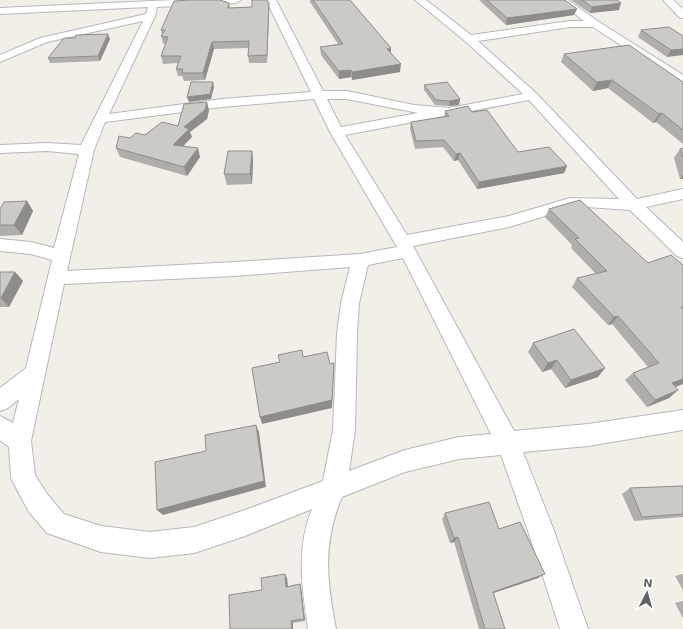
<svg xmlns="http://www.w3.org/2000/svg" width="683" height="629" viewBox="0 0 683 629" font-family="'DejaVu Sans',sans-serif">
	<rect width="100%" height="100%" fill="#f1efe8"/>
	<g fill="none" stroke-linecap="round" stroke-linejoin="round">
		<g stroke="#b5b8bc" stroke-width="2">
			<g id="street">
				<path d="M174 0H241L236 3 157 7 155 16 109 114 222 99 311 92 266 0H276L323 91H347L414 105 449 108 523 94 465 41 415 0H426L471 35 570 21H584L557 0H568L599 22 683 75V84L679 83 593 27H570L478 41 536 93 637 199 683 189V199L646 207 683 242V258L677 256 630 210 587 207 571 208 509 227 413 246 514 431 588 424 683 410V430L588 446 523 452 553 528 588 629H560L527 528 501 455 459 459 405 472 342 497C322 544 327 581 336 629H308C302 589 296 547 312 509L245 536 194 553 150 558 101 552 47 533 29 512 15 486 11 478 9 447 0 440V416L13 423 19 399 8 408 0 411V388L26 368 52 260 31 254 0 251V239L31 242 54 248 79 154 47 151 0 153V145L47 143 81 145 143 21 47 42 0 62V55L40 38 146 14 148 7 0 14V8ZM314 99 330 132 397 247 360 254 235 262 67 271 94 150 105 122 222 107ZM327 99H347L418 113 341 127ZM529 100 619 199 570 198 509 216 407 235 345 135ZM403 258 491 434 459 437 405 450 349 471 355 430 357 334 359 303 368 265ZM350 267 341 303 337 334 333 430 323 481 245 510 194 527 150 532 101 526 64 514 47 494 35 475 31 441 64 284 235 276Z"/>
				<polygon points="663,0 673,0 683,9 683,18 679,17"/>
			</g>
		</g>
		<use href="#street" fill="#fff" fill-rule="evenodd"/>
	</g>
	<g fill="#afaea9">
		<polygon points="310,0 350,0 391,48 391,53 400,72 352,80 351,77 339,79 321,55 320,47 338,44 310,2"/>
		<polygon points="479,0 565,0 577,9 574,15 506,25"/>
		<polygon points="571,0 617,0 619,10 590,13"/>
		<polygon points="229,3 230,8 252,7 269,3 269,10 267,63 249,63 248,56 248,48 214,49 205,80 184,81 182,76 178,76 176,69 178,63 163,64 161,56 165,44 163,43 161,36 162,34 161,30"/>
		<polygon points="641,30 683,36 667,57 638,37"/>
		<polygon points="75,38 110,39 100,61 50,63 48,58"/>
		<polygon points="564,54 683,82 683,144 656,122 653,123 608,88 593,91 561,62"/>
		<polygon points="424,85 460,99 459,105 449,106 435,105 424,90"/>
		<polygon points="209,110 207,119 190,132 192,137 183,146 200,157 187,176 120,157 116,148 130,138 145,135 178,126"/>
		<polygon points="445,111 472,112 518,152 567,166 564,173 477,189 458,160 454,161 443,147 415,149 410,129 411,122 444,117"/>
		<polygon points="683,148 683,179 680,179 674,158 680,149"/>
		<polygon points="252,151 253,161 252,184 227,185 224,174"/>
		<polygon points="27,201 33,211 22,235 0,236 0,209"/>
		<polygon points="549,209 648,263 683,265 683,384 675,387 678,390 669,398 647,407 625,380 633,373 648,367 612,324 608,325 572,287 577,278 596,274 571,248 572,245 545,217"/>
		<polygon points="0,272 15,272 23,281 9,307 0,307"/>
		<polygon points="533,343 598,377 565,388 551,369 542,372 528,352"/>
		<polygon points="683,486 683,517 634,521 622,494 630,488"/>
		<polygon points="445,513 499,529 538,578 493,593 505,629 479,629 454,542 450,543 442,519"/>
		<polygon points="683,574 683,590 675,576"/>
		<polygon points="287,578 288,587 301,588 305,621 293,623 293,629 262,590"/>
		<polygon points="683,601 683,618 675,603"/>
	</g>
	<g fill="#8f8d8a">
		<polygon points="269,3 269,10 267,63 267,55"/>
		<polygon points="621,3 619,10 590,13 592,7"/>
		<polygon points="577,9 574,15 506,25 507,18"/>
		<polygon points="108,34 110,39 100,61 98,56"/>
		<polygon points="212,42 214,49 205,80 203,73"/>
		<polygon points="391,48 391,56 387,49"/>
		<polygon points="683,49 683,55 667,57 671,50"/>
		<polygon points="401,64 400,72 352,80 352,72"/>
		<polygon points="351,70 351,77 339,79 339,71"/>
		<polygon points="612,80 608,88 593,91 597,82"/>
		<polygon points="213,82 214,87 211,99 189,102 187,97"/>
		<polygon points="460,99 459,105 449,106 450,101"/>
		<polygon points="207,102 209,110 207,119 190,132 192,137 176,153 173,145 184,127"/>
		<polygon points="662,113 656,122 653,123 659,114"/>
		<polygon points="198,148 200,157 187,176 184,167"/>
		<polygon points="252,151 253,161 252,184 250,174"/>
		<polygon points="460,153 458,160 454,161 456,154"/>
		<polygon points="567,166 564,173 477,189 479,182"/>
		<polygon points="683,175 683,179 680,179"/>
		<polygon points="27,201 33,211 22,235 14,225"/>
		<polygon points="15,272 23,281 9,307 1,298"/>
		<polygon points="618,316 612,324 608,325 614,317"/>
		<polygon points="557,360 551,369 542,372 548,363"/>
		<polygon points="334,363 332,408 262,424 260,417"/>
		<polygon points="605,368 598,377 565,388 571,380"/>
		<polygon points="683,379 683,384 663,391 672,383"/>
		<polygon points="678,390 669,398 647,407 655,400"/>
		<polygon points="256,425 259,432 266,487 163,515 157,510"/>
		<polygon points="458,537 454,542 450,543 454,538"/>
		<polygon points="285,574 287,578 288,590 286,587"/>
		<polygon points="545,574 538,578 488,595 493,592"/>
		<polygon points="300,584 301,588 305,621 304,619"/>
		<polygon points="291,621 293,623 293,629 292,629"/>
	</g>
	<g fill="#cccac5" stroke="#8f8d8a">
		<polygon points="189,0 220,0 229,3 228,8 252,7 252,0 267,0 269,3 267,55 248,56 249,41 212,42 203,73 182,73 183,69 176,69 181,56 161,56 168,37 161,36 165,30 161,30 174,1"/>
		<polygon points="313,0 350,0 391,48 387,49 401,64 352,72 351,70 339,71 320,47 343,44"/>
		<polygon points="487,0 565,0 577,9 507,18"/>
		<polygon points="582,0 617,0 621,3 592,7"/>
		<polygon points="669,27 683,36 683,49 671,50 641,30"/>
		<polygon points="108,34 98,56 48,58 64,38 75,38 76,35"/>
		<polygon points="629,45 683,82 683,130 662,113 659,114 612,80 597,82 564,54"/>
		<polygon points="191,82 213,82 210,94 187,97"/>
		<polygon points="447,82 460,99 450,101 436,100 424,85"/>
		<polygon points="207,102 205,110 184,127 189,129 173,145 198,148 184,167 116,148 119,136 130,138 136,133 145,135 162,122 178,126 184,104"/>
		<polygon points="468,106 472,112 487,110 518,152 549,147 567,166 479,182 460,153 456,154 444,140 416,141 411,122 449,116 445,111"/>
		<polygon points="683,148 683,158 680,149"/>
		<polygon points="228,151 252,151 250,174 224,174"/>
		<polygon points="580,200 648,263 671,255 683,265 683,307 681,307 683,309 683,379 672,383 678,390 655,400 633,373 659,363 618,316 614,317 577,278 607,271 575,239 579,238 549,209"/>
		<polygon points="27,201 14,225 0,225 0,209 4,202"/>
		<polygon points="0,272 15,272 1,298 0,298"/>
		<polygon points="574,329 605,368 571,380 557,360 548,363 533,343"/>
		<polygon points="302,350 303,357 327,352 330,364 334,363 332,400 260,417 252,368 280,362 278,355"/>
		<polygon points="256,425 264,481 157,510 155,462 206,451 205,435"/>
		<polygon points="683,486 683,514 642,517 630,488"/>
		<polygon points="489,502 499,529 520,522 545,574 493,592 505,629 485,629 458,537 454,538 445,513"/>
		<polygon points="285,574 286,587 300,584 304,619 291,621 292,629 230,629 229,595 262,590 261,578"/>
	</g>
	<g transform="translate(647 593) rotate(6)" stroke="#ffffff" stroke-width="3" paint-order="stroke">
	<path d="M0-3L7 15L0 10L-7 15Z" fill="#5f6368"/>
	<text y="-6" font-size="11" font-weight="bold" text-anchor="middle" fill="#5f6368">N</text>
	</g>
</svg>
